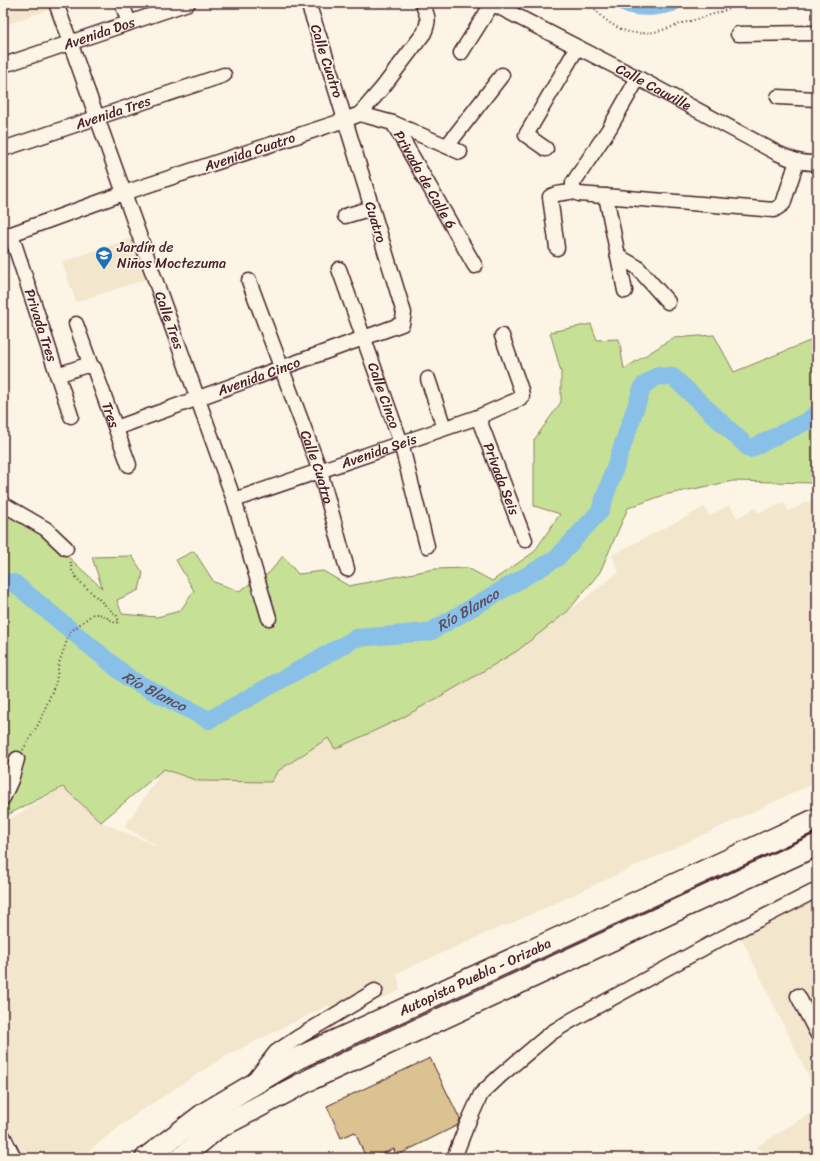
<svg xmlns="http://www.w3.org/2000/svg" width="820" height="1161" viewBox="0 0 820 1161" font-family="Sriracha,sans-serif">
	<rect width="100%" height="100%" fill="#fcf5e5"/>
	<filter id="ink" filterUnits="userSpaceOnUse"><feTurbulence type="fractalNoise" baseFrequency=".025" numOctaves="2"/><feDisplacementMap in="SourceGraphic" scale="8" xChannelSelector="R" yChannelSelector="G"/><feConvolveMatrix kernelMatrix="1 2 1 2 8 2 1 2 1" color-interpolation-filters="sRGB"/></filter>
	<g filter="url(#ink)">
		<g fill="#f2e6cc">
			<polygon points="3,3 49,3 51,9 3,26"/>
			<polygon points="132,238 147,279 76,302 62,262"/>
			<polygon points="817,497 817,782 506,926 505,925 397,973 400,990 337,1020 329,1005 224,1057 139,1112 79,1158 25,1158 3,1117 3,823 63,787 101,822 166,850 124,827 164,769 198,781 278,771 328,738 517,651 619,572 612,555 705,507 709,516 730,505 737,518 755,508 758,513 784,503 789,511"/>
			<polygon points="817,897 817,1094 739,933"/>
			<polygon points="817,1109 817,1158 769,1158 756,1147"/>
		</g>
		<path fill="#c6e096" stroke="#888060" d="M591 324 597 340 619 339 624 369 673 338 714 335 734 372 817 338V477L811 483 733 481 664 495 628 508 600 572 568 611 517 651 455 688 402 718 335 749 328 738 278 771 271 782 198 781 164 769 101 822 63 787 3 817V513C38 525 74 563 102 588L92 557 132 556 143 573 139 590 117 600 122 614 157 617 180 611 194 591 176 560 194 551 214 582 239 591 269 573 283 556 298 574 323 571 349 586 434 569 468 568 492 581 534 552 560 514 534 506V440L561 402V372L550 332Z"/>
		<g fill="none" stroke-linecap="round" stroke-linejoin="round">
			<g stroke="#89c0e7" stroke-width="18">
				<path d="M625 3C639 9 657 7 672 3"/>
				<path id="s1" d="M3 582 14 583 130 679 209 720 356 638 430 632 557 558 600 511 643 386 657 376 673 377 750 449 809 420 817 413"/>
			</g>
		</g>
		<polygon fill="#dbc291" stroke="#4a1f2b" points="430,1058 460,1119 458,1125 396,1156 394,1149 372,1158 366,1158 355,1132 341,1138 327,1106"/>
		<g fill="none" stroke-linecap="round" stroke-linejoin="round">
			<g stroke="#4a1f2b" stroke-width="17">
				<g id="minor">
					<path id="s2" d="M56 3 234 500 269 618"/>
					<polyline points="122,3 129,23"/>
					<path id="s3" d="M491 3 638 78 777 153C790 159 802 164 817 163"/>
					<polyline points="738,34 817,33"/>
					<polyline points="461,53 492,4"/>
					<path id="s4" d="M10 63 188 3"/>
					<polyline points="778,97 817,99"/>
					<polyline points="360,114 393,123 460,152"/>
					<path id="s5" d="M393 123 475 266"/>
					<polyline points="447,146 502,75"/>
					<path id="s6" d="M3 149 224 75"/>
					<polyline points="546,149 526,135 577,48"/>
					<polyline points="573,191 579,194 774,210 783,204 797,161"/>
					<polyline points="573,191 573,183 609,129 638,78"/>
					<polyline points="606,196 625,291"/>
					<polyline points="345,216 372,208"/>
					<path id="s7" d="M11 234 71 416"/>
					<path id="s8" d="M3 237 124 193 345 120 360 114 383 87 424 33C430 19 428 17 422 3"/>
					<path d="M557 248 550 197C556 192 566 194 573 191"/>
					<polyline points="618,256 637,267 668,302"/>
					<path id="s9" d="M339 269 401 443 427 546"/>
					<path id="s10" d="M249 281 320 471 347 569"/>
					<path id="s11" d="M76 324 91 366 94 368 129 465"/>
					<polyline points="57,375 84,366 91,366"/>
					<polyline points="428,379 444,428"/>
					<path id="s12" d="M478 417 525 540"/>
					<path id="s13" d="M116 428 402 324 404 313 324 51 308 3"/>
					<path id="s14" d="M234 500 478 417 519 399 522 396 521 390 502 336"/>
					<polyline points="3,504 46,529 66,548"/>
					<polyline points="3,798 11,780 17,759"/>
					<polyline points="798,996 817,1033"/>
					<polyline points="255,1079 276,1052 297,1038 375,991"/>
					<polyline points="3,1136 14,1158"/>
					<polyline points="454,1158 466,1127 481,1094 500,1076 551,1033 572,1020 718,940 817,890"/>
				</g>
			</g>
			<g stroke="#4a1f2b" stroke-width="24">
				<g id="highway">
					<path id="s15" d="M146 1158 205 1113 298 1058 817 819"/>
					<polyline points="181,1158 216,1129 311,1079 817,845"/>
				</g>
			</g>
			<g stroke="#4a1f2b" stroke-width="2" stroke-dasharray="1 3" stroke-linecap="butt">
				<path d="M590 3C602 20 622 35 644 33 657 33 671 27 683 23 705 17 726 10 748 3"/>
				<polyline points="23,750 39,723 56,682 59,663 70,632 93,614 98,614 103,615 115,623 119,622 117,616 78,580 72,571 70,559"/>
			</g>
			<use href="#minor" stroke="#fcf5e5" stroke-width="14"/>
			<use href="#highway" stroke="#fcf5e5" stroke-width="21"/>
		</g>
	</g>
	<defs>
		<g id="school-pin" transform="scale(0.9)"><path d="M0 17L-7.5 6A9.5 9.5 0 1 1 7.5 6Z" fill="#1f6fb2" stroke="#fcf5e5"/><path d="M0-5L7-2L0 1L-7-2ZM-4 1L0 2.5L4 1V4Q0 6-4 4Z" fill="#fff"/></g>
	</defs>
	<g fill-rule="evenodd">
		<use href="#school-pin" x="104" y="255"/>
	</g>
	<g text-anchor="middle" stroke-width="3.5" stroke-linejoin="round" paint-order="stroke">
		<g font-size="14" fill="#4a1f2b" stroke="#fcf5e5">
			<text dy="5" stroke="none"><textPath href="#s4" startOffset="94">Avenida Dos</textPath></text>
			<text transform="translate(327 61) rotate(72)" y="5">Calle Cuatro</text>
			<text dy="5" stroke="none"><textPath href="#s3" startOffset="183">Calle Cauville</textPath></text>
			<text dy="5" stroke="none"><textPath href="#s6" startOffset="116">Avenida Tres</textPath></text>
			<text dy="5" stroke="none"><textPath href="#s8" startOffset="261">Avenida Cuatro</textPath></text>
			<text dy="5" stroke="none"><textPath href="#s5" startOffset="65">Privada de Calle 6</textPath></text>
			<text transform="translate(376 222) rotate(73)" y="5">Cuatro</text>
			<text dy="5" stroke="none"><textPath href="#s2" startOffset="337">Calle Tres</textPath></text>
			<text dy="5" stroke="none"><textPath href="#s7" startOffset="96">Privada Tres</textPath></text>
			<text dy="5" stroke="none"><textPath href="#s13" startOffset="152">Avenida Cinco</textPath></text>
			<text dy="5" stroke="none"><textPath href="#s9" startOffset="134">Calle Cinco</textPath></text>
			<text dy="5" stroke="none"><textPath href="#s11" startOffset="98">Tres</textPath></text>
			<text dy="5" stroke="none"><textPath href="#s14" startOffset="153">Avenida Seis</textPath></text>
			<text dy="5" stroke="none"><textPath href="#s10" startOffset="198">Calle Cuatro</textPath></text>
			<text dy="5" stroke="none"><textPath href="#s12" startOffset="66">Privada Seis</textPath></text>
			<text dy="5" stroke="none"><textPath href="#s15" startOffset="377">Autopista Puebla - Orizaba</textPath></text>
		</g>
		<g font-size="14" fill="#4a1f2b" stroke="#fcf5e5" text-anchor="start">
			<text x="117" y="252">Jardín de<tspan x="117" dy="16">Niños Moctezuma</tspan></text>
		</g>
		<g font-size="15" font-style="italic" fill="#5d4f63" stroke="#fcf5e5">
			<text dy="5" stroke="none"><textPath href="#s1" startOffset="537">Río Blanco</textPath></text>
			<text dy="5" stroke="none"><textPath href="#s1" startOffset="189">Río Blanco</textPath></text>
		</g>
	</g>
	<rect width="820" height="1161" fill="none" stroke="#fcf5e5" stroke-width="16"/>
	<rect x="8" y="8" width="804" height="1145" fill="none" stroke="#4a1f2b" stroke-width="1.5" filter="url(#ink)"/>
</svg>
